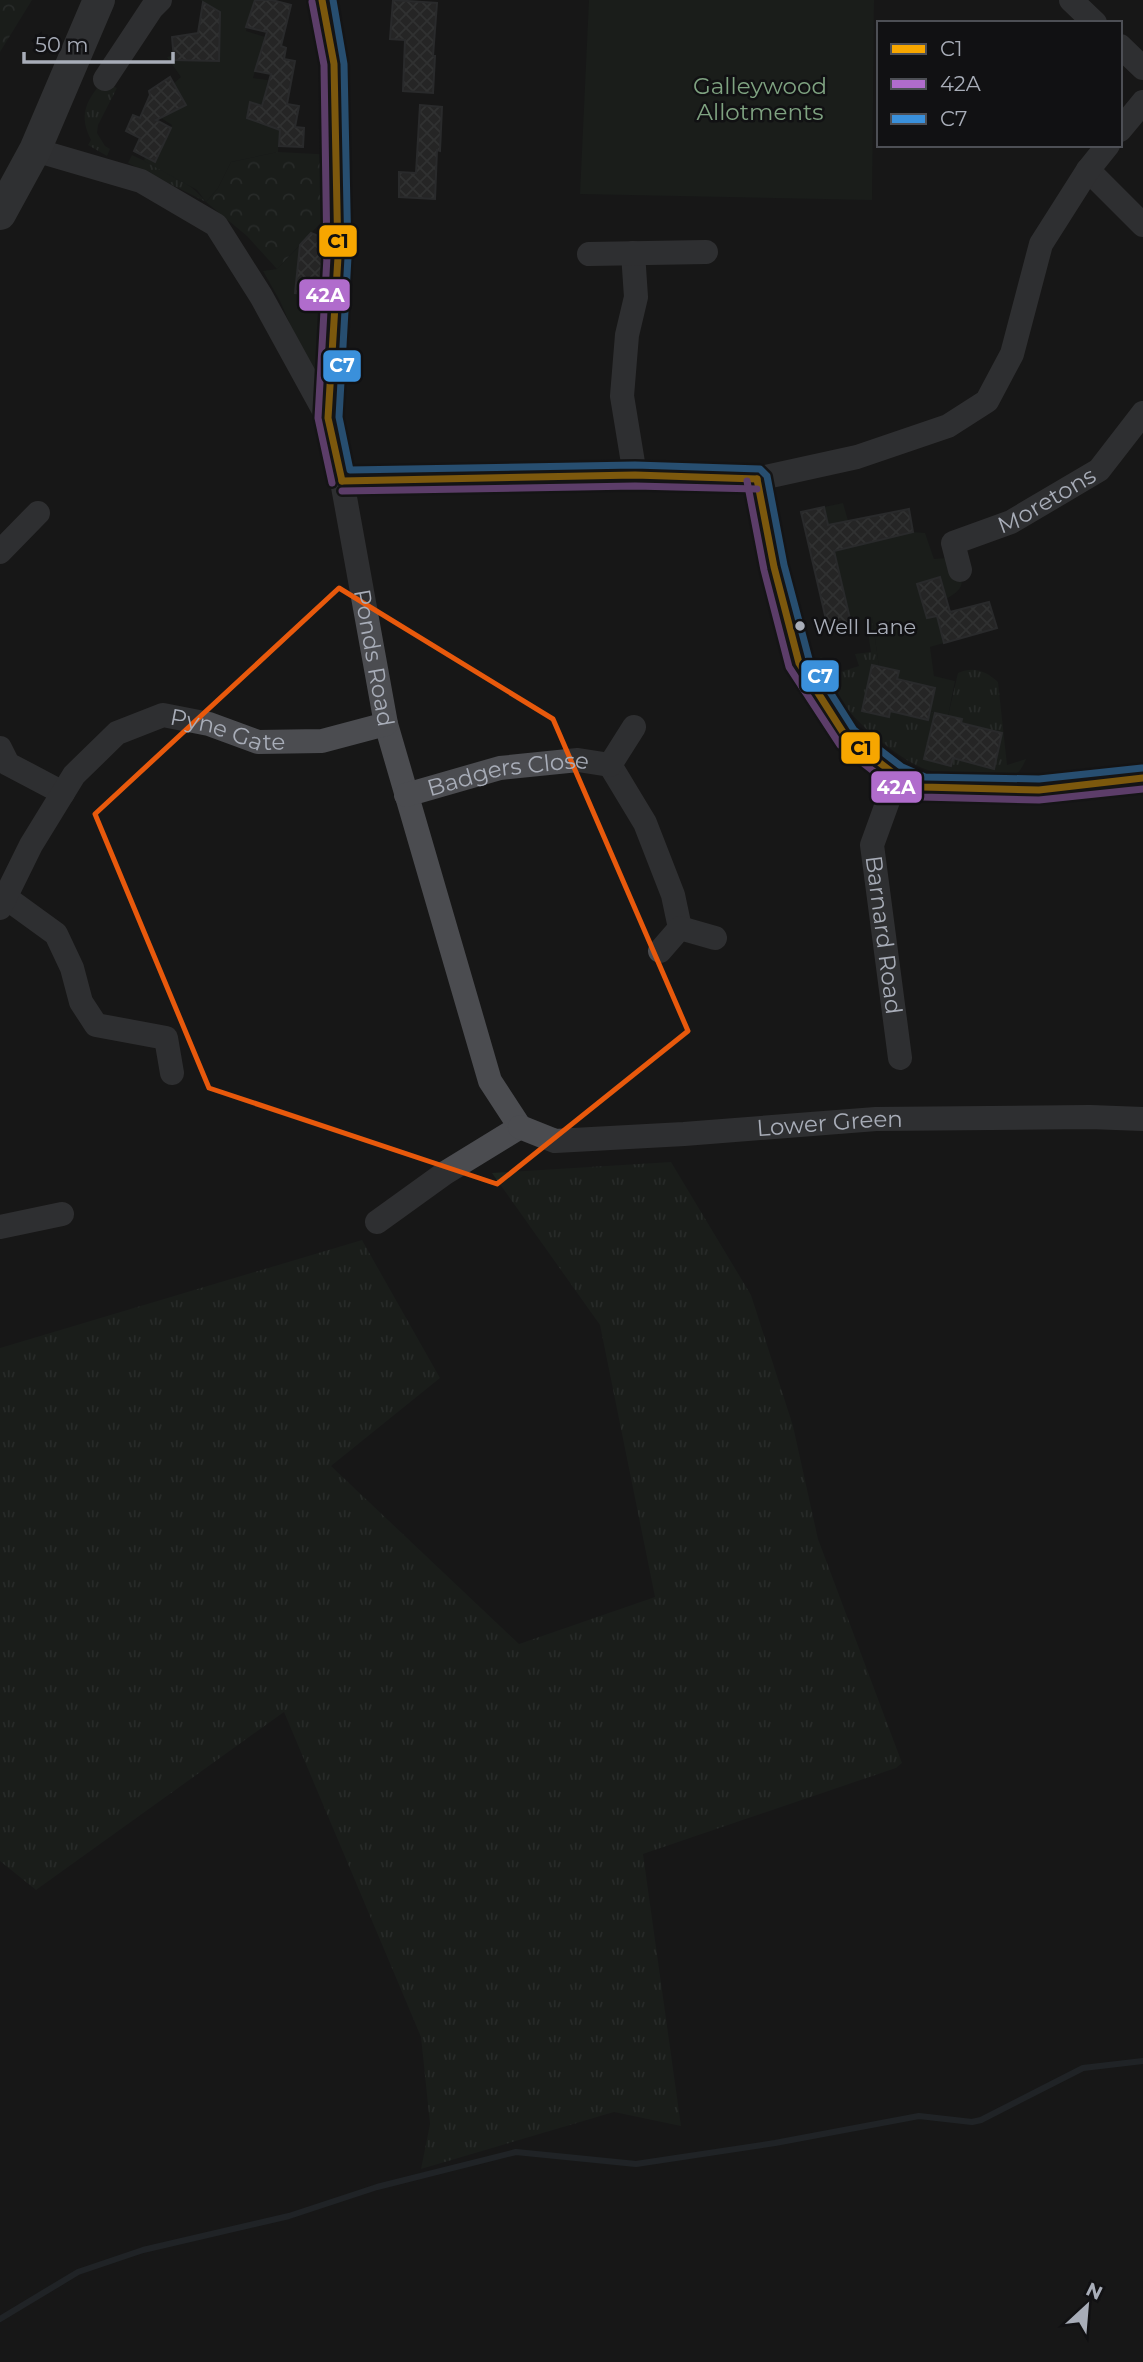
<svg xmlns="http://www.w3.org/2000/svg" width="1143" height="2362" viewBox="0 0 1143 2362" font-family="Montserrat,sans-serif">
	<defs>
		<pattern id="grass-tufts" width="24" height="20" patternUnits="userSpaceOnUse" patternTransform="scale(1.75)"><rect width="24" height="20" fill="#1d241e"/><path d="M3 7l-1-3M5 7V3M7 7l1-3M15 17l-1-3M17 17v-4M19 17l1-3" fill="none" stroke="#3b413d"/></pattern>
		<pattern id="forest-crowns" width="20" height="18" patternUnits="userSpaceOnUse" patternTransform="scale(1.75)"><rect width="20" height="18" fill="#1d241e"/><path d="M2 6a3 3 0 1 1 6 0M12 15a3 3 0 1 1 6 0" fill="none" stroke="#3b413d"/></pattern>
		<pattern id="building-cross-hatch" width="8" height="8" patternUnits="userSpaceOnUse" patternTransform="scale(1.75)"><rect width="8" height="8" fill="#353536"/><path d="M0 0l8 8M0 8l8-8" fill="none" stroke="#4f5051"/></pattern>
	</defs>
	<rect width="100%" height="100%" fill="#171717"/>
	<g fill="url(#grass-tufts)">
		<path d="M102 82 117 88 98 125 97 133 105 146 110 149 107 156 88 145 91 140C79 116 85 102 102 82Z"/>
		<path d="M132 155C159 168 188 179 206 202L128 163Z"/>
		<path d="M872 617 879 667 872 666 862 711 889 717 893 699 900 714 927 719 930 711 935 713 924 759 950 766 955 750 964 761 993 768 1002 733 971 725 958 735 962 719 948 716 958 673C974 666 986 671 998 682L1007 765 1026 759C1016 783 1005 780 982 779 966 778 949 777 934 772 916 767 901 757 887 746 855 722 832 696 820 657H822L830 675 859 666 855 654 871 652 866 619Z"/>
		<polygon points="671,1162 751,1295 793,1426 818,1539 902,1763 896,1768 643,1854 681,2126 614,2112 421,2169 430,2124 421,2037 284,1712 36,1890 0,1861 0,1348 362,1240 440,1378 331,1466 519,1644 655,1597 600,1325 492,1173"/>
	</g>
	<g fill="url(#forest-crowns)">
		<polygon points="0,0 32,0 0,52"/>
		<polygon points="278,152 336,155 329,214 277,269 247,236 206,202 218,188 231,162"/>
	</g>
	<g fill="#1d241e">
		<polygon points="200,0 255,0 246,31 265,37 253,78 268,80 262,106 250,103 247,117 280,130 278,152 231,162 218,188 206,202 197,190 144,161 145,157 155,162 172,125 161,118 186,105 174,83 181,77 167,57 187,51 190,61 219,61 220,12"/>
		<polygon points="589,0 874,0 872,200 580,194"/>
		<polygon points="300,245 295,293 332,298 319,374 309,368 280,301 263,271 277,269"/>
		<path d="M843 503 855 545 913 532 925 533 934 559 947 558C961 575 972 585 946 599L940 577 917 585 927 618 937 616 944 643 930 647 934 676 955 681 948 716 930 711 934 688 907 682 905 689 879 667 872 617 851 623 824 507Z"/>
	</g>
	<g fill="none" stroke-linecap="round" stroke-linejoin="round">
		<polyline stroke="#2a3239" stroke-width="6" points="0,2319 78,2272 143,2250 289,2216 377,2187 516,2152 636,2164 775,2143 919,2116 972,2122 981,2120 1083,2068 1143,2061"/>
	</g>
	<g fill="url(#building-cross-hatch)" stroke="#3f4043" stroke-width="2">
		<polygon points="255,0 272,0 291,5 281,46 286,48 284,59 295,61 287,104 299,106 295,127 304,128 303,147 279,146 280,130 247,118 250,102 262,106 271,74 255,71 267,32 246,27"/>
		<polygon points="393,0 437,3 433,56 435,56 433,93 403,91 405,40 390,39"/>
		<polygon points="203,2 220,12 219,61 174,60 172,37 198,33"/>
		<polygon points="170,77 186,105 156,120 171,128 155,162 134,151 140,138 126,131 133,115 140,118 150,95 149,91"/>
		<polygon points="420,105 442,107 440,151 437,150 435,199 399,197 399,172 416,173"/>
		<polygon points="311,233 323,238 321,295 295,293 300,245"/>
		<polygon points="824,507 828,525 909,509 913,532 834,551 851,623 828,628 801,512"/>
		<polygon points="940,577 950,612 989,602 997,628 944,643 937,616 927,618 917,584"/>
		<polygon points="872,665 899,671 897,679 935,688 928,720 890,711 889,717 862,711"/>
		<polygon points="935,713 962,719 961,723 1002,733 994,769 953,758 951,766 924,759"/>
	</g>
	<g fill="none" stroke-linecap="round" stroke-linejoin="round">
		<g stroke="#4b4c50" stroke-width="24">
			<polyline points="322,0 334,64 338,257 328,418"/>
			<polyline points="1071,0 1095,23"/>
			<polyline points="1120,46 1143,68"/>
			<polyline points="105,79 152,8 160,0"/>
			<polyline points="1120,130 1143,102"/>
			<path id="s1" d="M35 150 141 181 216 225 261 296 328 418 342 481 386 724 490 1081 520 1127 445 1173 377 1222"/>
			<polyline points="1088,170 1143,225"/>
			<polyline points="633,253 636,297 627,335 622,396 635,475"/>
			<polyline points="589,254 706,252"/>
			<polyline points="757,479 774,567 799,663 846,737 897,776 923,787 1039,790 1143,778"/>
			<polyline points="342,481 635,475 757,479 857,457 948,426 987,401 1012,354 1041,244 1088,170 1108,145"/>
			<polyline points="0,552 38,513"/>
			<path id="s2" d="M960 570 953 543 1011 522 1099 470 1143 413"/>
			<polyline points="0,748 8,764 63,793"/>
			<polyline points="610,765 645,823 673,895 680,928"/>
			<path id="s3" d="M897 776 872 845 900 1058"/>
			<path id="s4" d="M406 795 500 768 578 760 610 765 634 727"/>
			<polyline points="5,897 56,934 72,968 81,1002 96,1025 166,1038 172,1073"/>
			<path id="s5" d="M0 908 31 845 74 775 117 733 163 715 209 724 258 742 322 741 386 724"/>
			<polyline points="660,951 680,928 715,938"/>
			<path id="s6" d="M520 1127 555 1141 684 1134 876 1119 1090 1117 1143 1119"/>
			<polyline points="0,1227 62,1214"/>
		</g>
		<polyline stroke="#4d4f52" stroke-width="32" points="0,214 35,150 99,0"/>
		<g stroke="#111113" stroke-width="12">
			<g id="bus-1">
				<polyline points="322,0 334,64 338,257 328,418 342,481"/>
				<polyline points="757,479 774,567 799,663 846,737 897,776 923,787 1039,790 1143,778"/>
				<polyline points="342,481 635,475 757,479"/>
			</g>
		</g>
		<g stroke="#111113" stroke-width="12">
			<g id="bus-2">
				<polyline points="312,2 324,65 327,257 318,418 332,483"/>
				<polyline points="747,481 764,570 789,667 840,745 891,785 922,797 1039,800 1143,789"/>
				<polyline points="342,491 635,486 757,489"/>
			</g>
		</g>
		<g stroke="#111113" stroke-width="12">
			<polyline id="bus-3" points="333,0 344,64 348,257 339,417 350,470 635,465 760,469 767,476 784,565 809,659 854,730 902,767 925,777 1039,779 1142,768"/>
		</g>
		<use href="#bus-1" stroke="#f7a600" stroke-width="7"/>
		<use href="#bus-2" stroke="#b06ccc" stroke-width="7"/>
		<use href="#bus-3" stroke="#3a90db" stroke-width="7"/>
	</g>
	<path d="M0 0H1143V2362H0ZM339 588 553 719 688 1031 497 1184 209 1088 95 814Z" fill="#171717" fill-opacity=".55" fill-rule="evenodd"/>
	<path fill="none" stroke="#e8590c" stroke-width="5" stroke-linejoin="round" d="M339 588 553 719 688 1031 497 1184 209 1088 95 814Z"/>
	<circle fill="#a8adb8" stroke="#111113" stroke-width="2.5" cx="800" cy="626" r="6"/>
	<g text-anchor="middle" stroke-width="5" stroke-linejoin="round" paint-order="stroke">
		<g font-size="21" fill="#a8adb8" stroke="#111113" text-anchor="start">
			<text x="813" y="634">Well Lane</text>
		</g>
		<g font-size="23" fill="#7fa381" stroke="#111113">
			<text x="760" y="94">Galleywood<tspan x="760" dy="26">Allotments</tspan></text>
		</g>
		<g font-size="23" fill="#a8adb8" stroke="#111113">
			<text dy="8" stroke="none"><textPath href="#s2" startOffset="131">Moretons</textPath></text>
			<text dy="8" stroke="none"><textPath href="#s1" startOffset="665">Ponds Road</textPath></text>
			<text dy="8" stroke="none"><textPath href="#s5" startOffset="329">Pyne Gate</textPath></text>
			<text dy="8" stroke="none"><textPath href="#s4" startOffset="105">Badgers Close</textPath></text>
			<text dy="8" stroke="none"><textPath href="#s3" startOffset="164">Barnard Road</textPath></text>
			<text dy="8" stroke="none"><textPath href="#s6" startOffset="313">Lower Green</textPath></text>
		</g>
	</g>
	<g stroke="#111113" stroke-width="2.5">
		<rect x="318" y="224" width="40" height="34" rx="7" fill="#f7a600"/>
		<rect x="298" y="278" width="53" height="34" rx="7" fill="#b06ccc"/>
		<rect x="322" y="349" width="40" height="34" rx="7" fill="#3a90db"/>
		<rect x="800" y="659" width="40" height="34" rx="7" fill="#3a90db"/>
		<rect x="840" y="731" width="41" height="34" rx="7" fill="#f7a600"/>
		<rect x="870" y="770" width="53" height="34" rx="7" fill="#b06ccc"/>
	</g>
	<g font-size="19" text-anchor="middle" font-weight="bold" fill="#fff">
		<text x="325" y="302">42A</text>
		<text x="342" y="372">C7</text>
		<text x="820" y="683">C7</text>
		<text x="896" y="794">42A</text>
	</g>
	<g font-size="19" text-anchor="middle" font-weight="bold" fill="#111">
		<text x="338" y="248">C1</text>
		<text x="861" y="755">C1</text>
	</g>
	<rect x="877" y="21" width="245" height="126" fill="#111113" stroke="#4d4f55" stroke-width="2"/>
	<rect x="891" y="44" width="35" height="10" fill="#f7a600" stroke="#4d4f55" stroke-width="2"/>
	<text x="940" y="56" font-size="21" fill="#a8adb8">C1</text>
	<rect x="891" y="79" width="35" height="10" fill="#b06ccc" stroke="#4d4f55" stroke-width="2"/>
	<text x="940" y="91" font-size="21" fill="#a8adb8">42A</text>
	<rect x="891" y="114" width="35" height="10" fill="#3a90db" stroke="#4d4f55" stroke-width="2"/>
	<text x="940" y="126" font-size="21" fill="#a8adb8">C7</text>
	<g transform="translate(1087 2306) rotate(26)" stroke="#111113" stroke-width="5" paint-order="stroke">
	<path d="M0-5L12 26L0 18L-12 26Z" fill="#a8adb8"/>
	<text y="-10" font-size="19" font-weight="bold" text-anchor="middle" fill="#a8adb8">N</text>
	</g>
	<path d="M24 52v10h149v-10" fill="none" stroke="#a8adb8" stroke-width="3.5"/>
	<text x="35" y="52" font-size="21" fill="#a8adb8" stroke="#111113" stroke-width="5" paint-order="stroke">50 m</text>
</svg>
